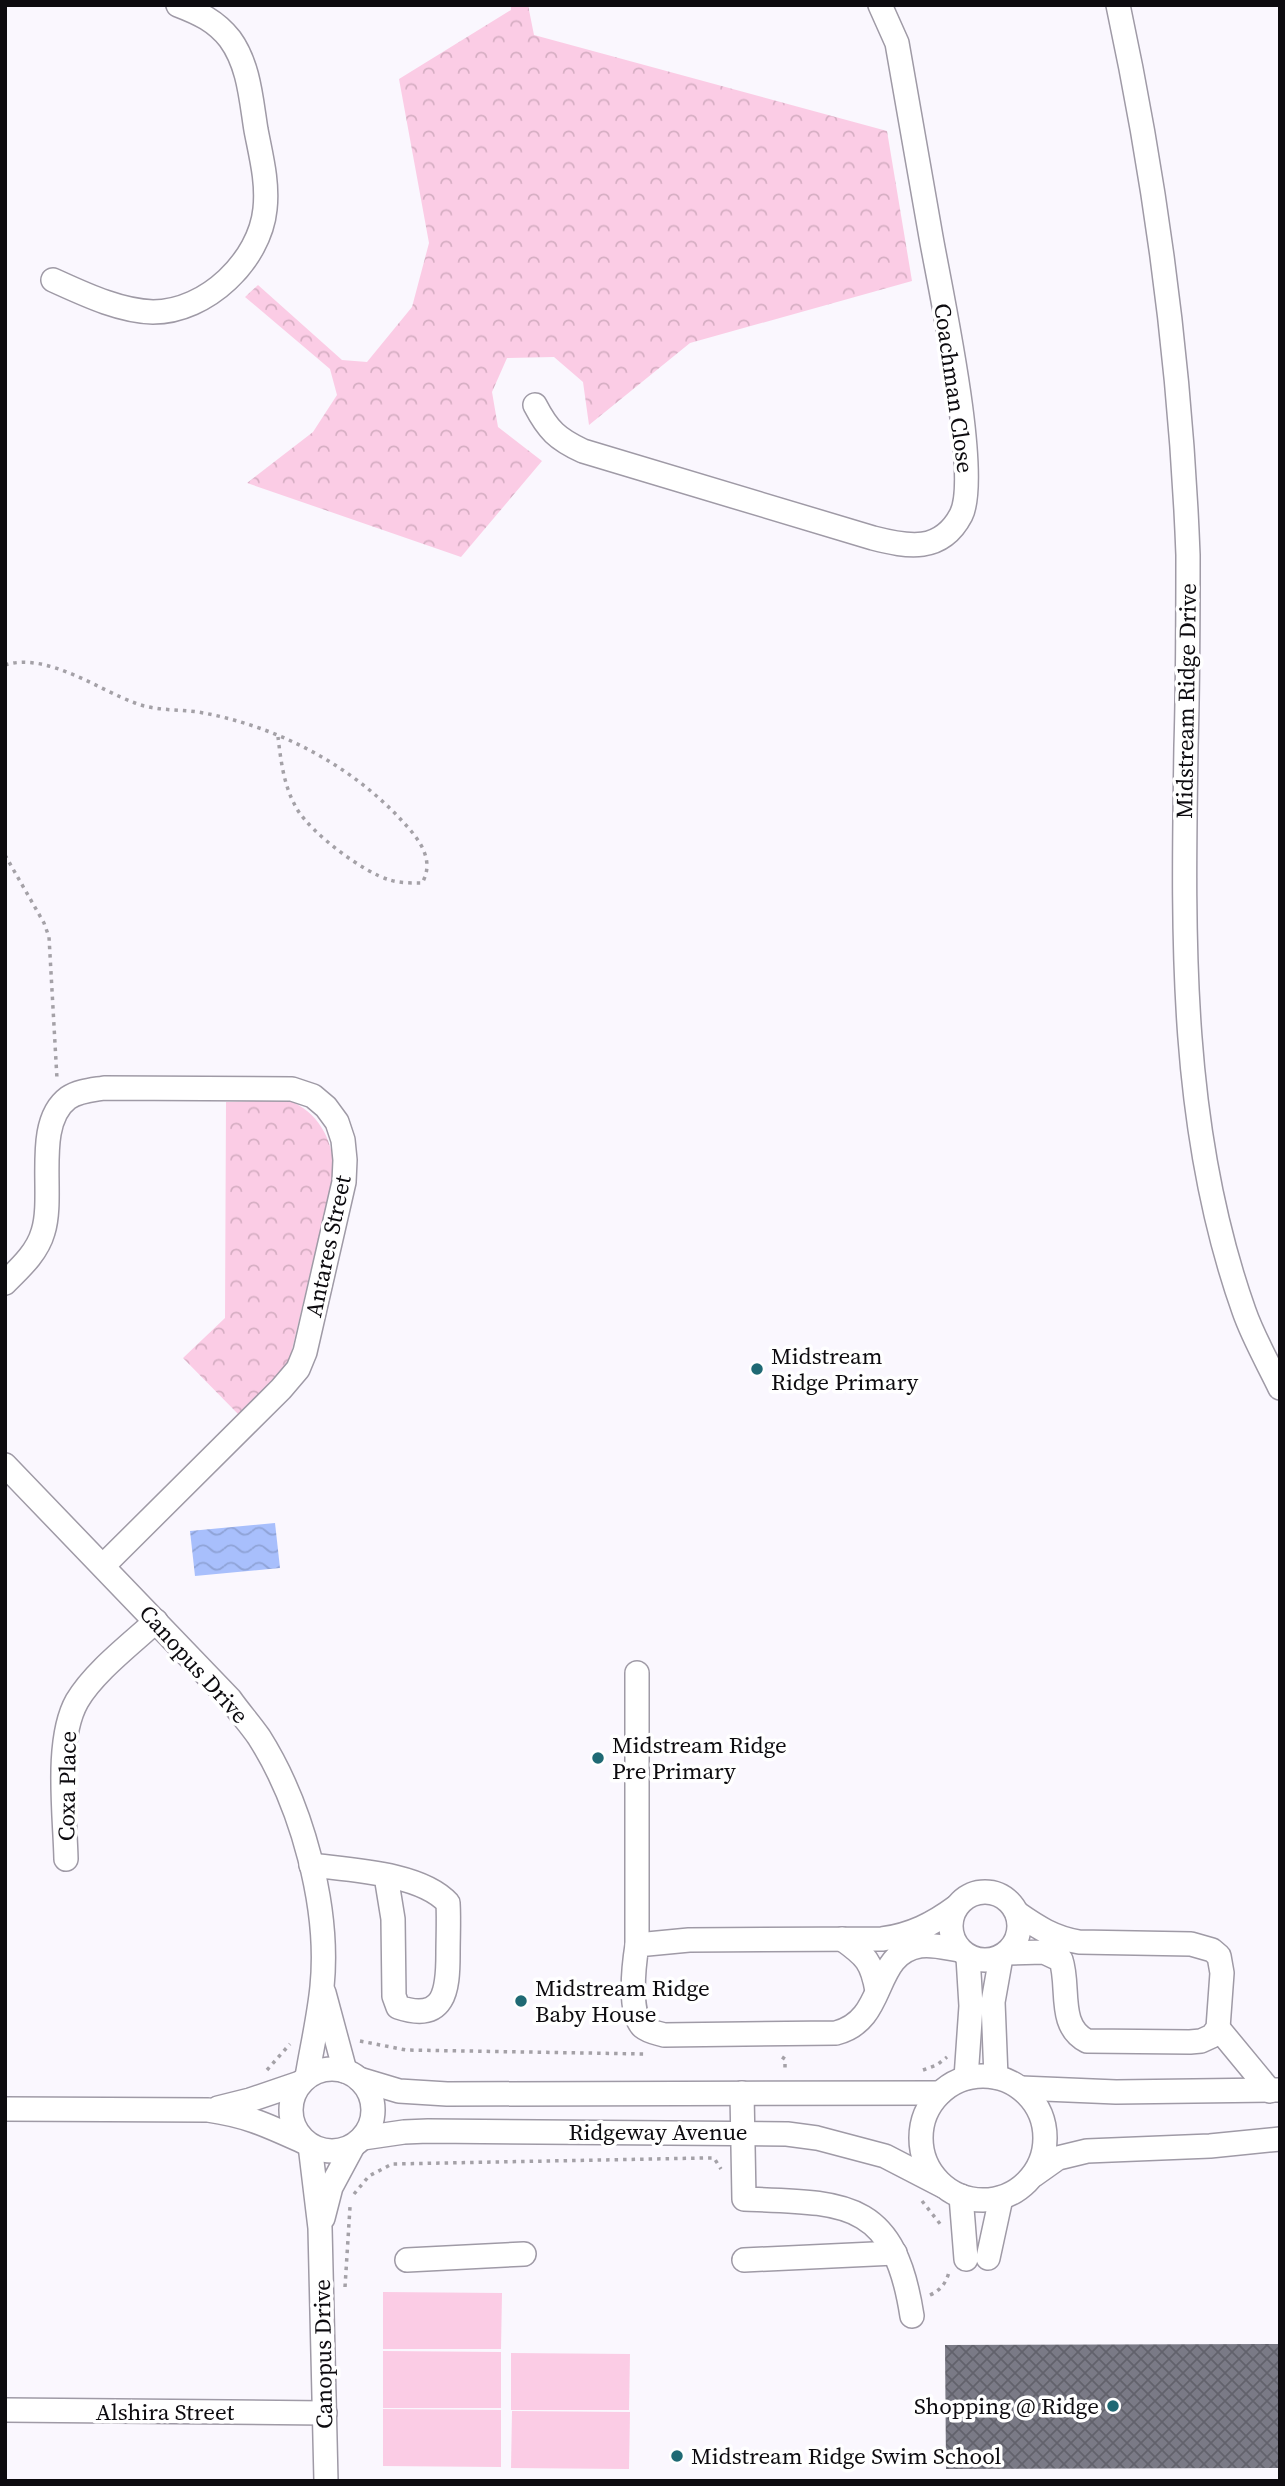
<svg xmlns="http://www.w3.org/2000/svg" width="1285" height="2486" viewBox="0 0 1285 2486" font-family="'Source Serif 4',serif">
	<defs>
		<pattern id="park-crowns" width="20" height="18" patternUnits="userSpaceOnUse" patternTransform="scale(1.75)"><rect width="20" height="18" fill="#fbcce5"/><path d="M2 6a3 3 0 1 1 6 0M12 15a3 3 0 1 1 6 0" fill="none" stroke="#d6aec3"/></pattern>
		<pattern id="water-waves" width="16" height="10" patternUnits="userSpaceOnUse" patternTransform="scale(1.75)"><rect width="16" height="10" fill="#a8bffc"/><path d="M0 5q4-4 8 0t8 0" fill="none" stroke="#8fa3d7"/></pattern>
		<pattern id="building-cross-hatch" width="8" height="8" patternUnits="userSpaceOnUse" patternTransform="scale(1.75)"><rect width="8" height="8" fill="#7a7a86"/><path d="M0 0l8 8M0 8l8-8" fill="none" stroke="#62626c"/></pattern>
	</defs>
	<rect width="100%" height="100%" fill="#faf7fe"/>
	<g fill="url(#park-crowns)">
		<polygon points="511,5 528,5 534,35 887,131 912,281 690,343 589,425 583,382 554,357 507,358 492,392 498,427 542,461 461,557 247,483 313,432 337,395 330,369 245,297 258,285 342,360 367,362 412,307 429,243 399,79 511,10"/>
		<path d="M288 1100C319 1113 330 1136 335 1168L290 1358 283 1375 239 1415 183 1358 225 1318 226 1102Z"/>
	</g>
	<g fill="#fbcce5">
		<polygon points="383,2292 502,2293 501,2349 383,2349"/>
		<polygon points="383,2351 501,2352 501,2408 383,2408"/>
		<polygon points="511,2353 630,2354 629,2410 511,2410"/>
		<polygon points="383,2409 501,2410 501,2467 383,2466"/>
		<polygon points="512,2411 630,2412 629,2469 511,2468"/>
	</g>
	<polygon fill="url(#water-waves)" points="275,1523 280,1568 195,1576 190,1531"/>
	<polygon fill="url(#building-cross-hatch)" points="1280,2344 1280,2468 946,2469 945,2345"/>
	<g fill="none" stroke-linecap="round" stroke-linejoin="round">
		<g stroke="#9f9aa6" stroke-width="26">
			<g id="minor">
				<path d="M1118 5C1157 187 1181 370 1188 555 1188 619 1188 682 1186 746 1183 937 1179 1128 1244 1311 1253 1337 1268 1363 1280 1388"/>
				<path d="M53 280C84 294 119 311 153 312 207 312 260 260 265 209 268 182 261 156 256 130 251 99 249 65 230 39 216 21 199 13 178 5"/>
				<path d="M535 405C548 430 557 439 583 451L873 538C908 547 941 553 961 515 981 476 940 288 931 237 919 172 908 107 897 43L880 5"/>
				<path d="M5 1283C20 1268 37 1253 43 1232 55 1195 33 1124 68 1098 78 1091 92 1090 104 1088L292 1089 313 1096 326 1107 337 1122 343 1140 345 1160 344 1182 305 1352 298 1369 281 1389 103 1566"/>
				<path d="M5 1465 230 1699C239 1712 250 1724 259 1737 302 1805 330 1907 322 1987 319 2017 312 2047 307 2077"/>
				<polyline points="637,1673 637,1945"/>
				<path d="M66 1859C65 1814 55 1740 77 1701 94 1672 131 1644 156 1621"/>
				<path d="M311 1865C350 1870 421 1873 448 1903 449 1920 448 1937 448 1954 448 1990 445 2023 398 2007L394 1996 393 1919 386 1876"/>
				<circle cx="985" cy="1926" r="34"/>
				<path d="M956 1907C933 1924 911 1935 882 1939L689 1940 637 1945C634 1964 628 2014 643 2027 649 2032 658 2033 664 2035L836 2033C888 2020 871 1954 920 1946 933 1944 946 1948 959 1950"/>
				<path d="M842 1939C866 1956 872 1962 877 1991"/>
				<path d="M1008 1953 1044 1952 1061 1960C1070 1987 1057 2026 1087 2041L1190 2042 1201 2041 1212 2036 1218 2028 1222 1973 1219 1956 1212 1950 1191 1944 1079 1942C1054 1938 1037 1927 1017 1913"/>
				<polyline points="324,1993 345,2071"/>
				<polyline points="1218,2028 1270,2091"/>
				<circle cx="332" cy="2110" r="41"/>
				<circle cx="983" cy="2138" r="62"/>
				<polyline points="996,2077 993,2002 1001,1957"/>
				<polyline points="966,2078 971,2006 968,1957"/>
				<polyline points="359,2079 399,2091 447,2094 940,2093"/>
				<polyline points="1021,2088 1116,2092 1280,2090"/>
				<path d="M742 2093 744 2199C845 2203 894 2199 912 2316"/>
				<polyline points="218,2108 250,2100 300,2083"/>
				<path d="M5 2109 208 2110C249 2116 268 2126 304 2142"/>
				<polyline points="363,2138 404,2132 428,2131 787,2134 817,2138 885,2156 943,2186"/>
				<polyline points="310,2145 320,2228 326,2481"/>
				<polyline points="1034,2175 1058,2158 1087,2151 1210,2146 1280,2139"/>
				<polyline points="961,2196 966,2259"/>
				<polyline points="323,2218 331,2187 353,2146"/>
				<polyline points="988,2258 1001,2198"/>
				<polyline points="407,2260 524,2254"/>
				<polyline points="744,2260 895,2253"/>
				<polyline points="5,2410 325,2413"/>
			</g>
		</g>
		<g stroke="#a4a1a7" stroke-width="3.5" stroke-dasharray="3.5 5" stroke-linecap="butt">
			<path d="M5 665C47 652 97 689 135 703 156 711 176 709 198 712 275 725 352 765 404 823 420 840 435 861 422 883 412 883 400 883 390 880 364 873 311 833 297 809 284 787 281 762 278 737"/>
			<polyline points="5,855 44,923 49,937 57,1079"/>
			<polyline points="360,2041 406,2050 645,2054"/>
			<polyline points="782,2057 785,2059 785,2072"/>
			<polyline points="267,2070 290,2044"/>
			<polyline points="923,2070 937,2065 947,2057"/>
			<polyline points="354,2194 369,2176 392,2164 705,2158 714,2158 721,2169"/>
			<polyline points="922,2201 941,2225"/>
			<polyline points="345,2287 350,2207"/>
			<path d="M930 2295C941 2290 946 2283 949 2272"/>
		</g>
		<use href="#minor" stroke="#fff" stroke-width="23"/>
	</g>
	<g fill="#1f6974" stroke="#fff" stroke-width="2.5">
		<circle cx="757" cy="1369" r="7"/>
		<circle cx="598" cy="1758" r="7"/>
		<circle cx="521" cy="2001" r="7"/>
		<circle cx="1113" cy="2406" r="7"/>
		<circle cx="677" cy="2456" r="7"/>
	</g>
	<g text-anchor="middle" stroke-width="7" stroke-linejoin="round" paint-order="stroke">
		<g font-size="23" fill="#0d0b0f" stroke="#fff">
			<text transform="translate(954 388) rotate(82)" y="8">Coachman Close</text>
			<text transform="translate(1186 701) rotate(-89)" y="8">Midstream Ridge Drive</text>
			<text transform="translate(328 1246) rotate(-78)" y="8">Antares Street</text>
			<text transform="translate(194 1664) rotate(48)" y="8">Canopus Drive</text>
			<text transform="translate(67 1786) rotate(-89)" y="8">Coxa Place</text>
			<text x="658" y="2140">Ridgeway Avenue</text>
			<text transform="translate(323 2354) rotate(-91)" y="8">Canopus Drive</text>
			<text x="165" y="2420">Alshira Street</text>
		</g>
		<g font-size="23" fill="#0d0b0f" stroke="#fff" text-anchor="start">
			<text x="771" y="1364">Midstream<tspan x="771" dy="26">Ridge Primary</tspan></text>
			<text x="612" y="1753">Midstream Ridge<tspan x="612" dy="26">Pre Primary</tspan></text>
			<text x="535" y="1996">Midstream Ridge<tspan x="535" dy="26">Baby House</tspan></text>
			<text x="1099" y="2414" text-anchor="end">Shopping @ Ridge</text>
			<text x="691" y="2464">Midstream Ridge Swim School</text>
		</g>
	</g>
	<rect width="1285" height="2486" fill="none" stroke="#0d0b0f" stroke-width="14"/>
</svg>
